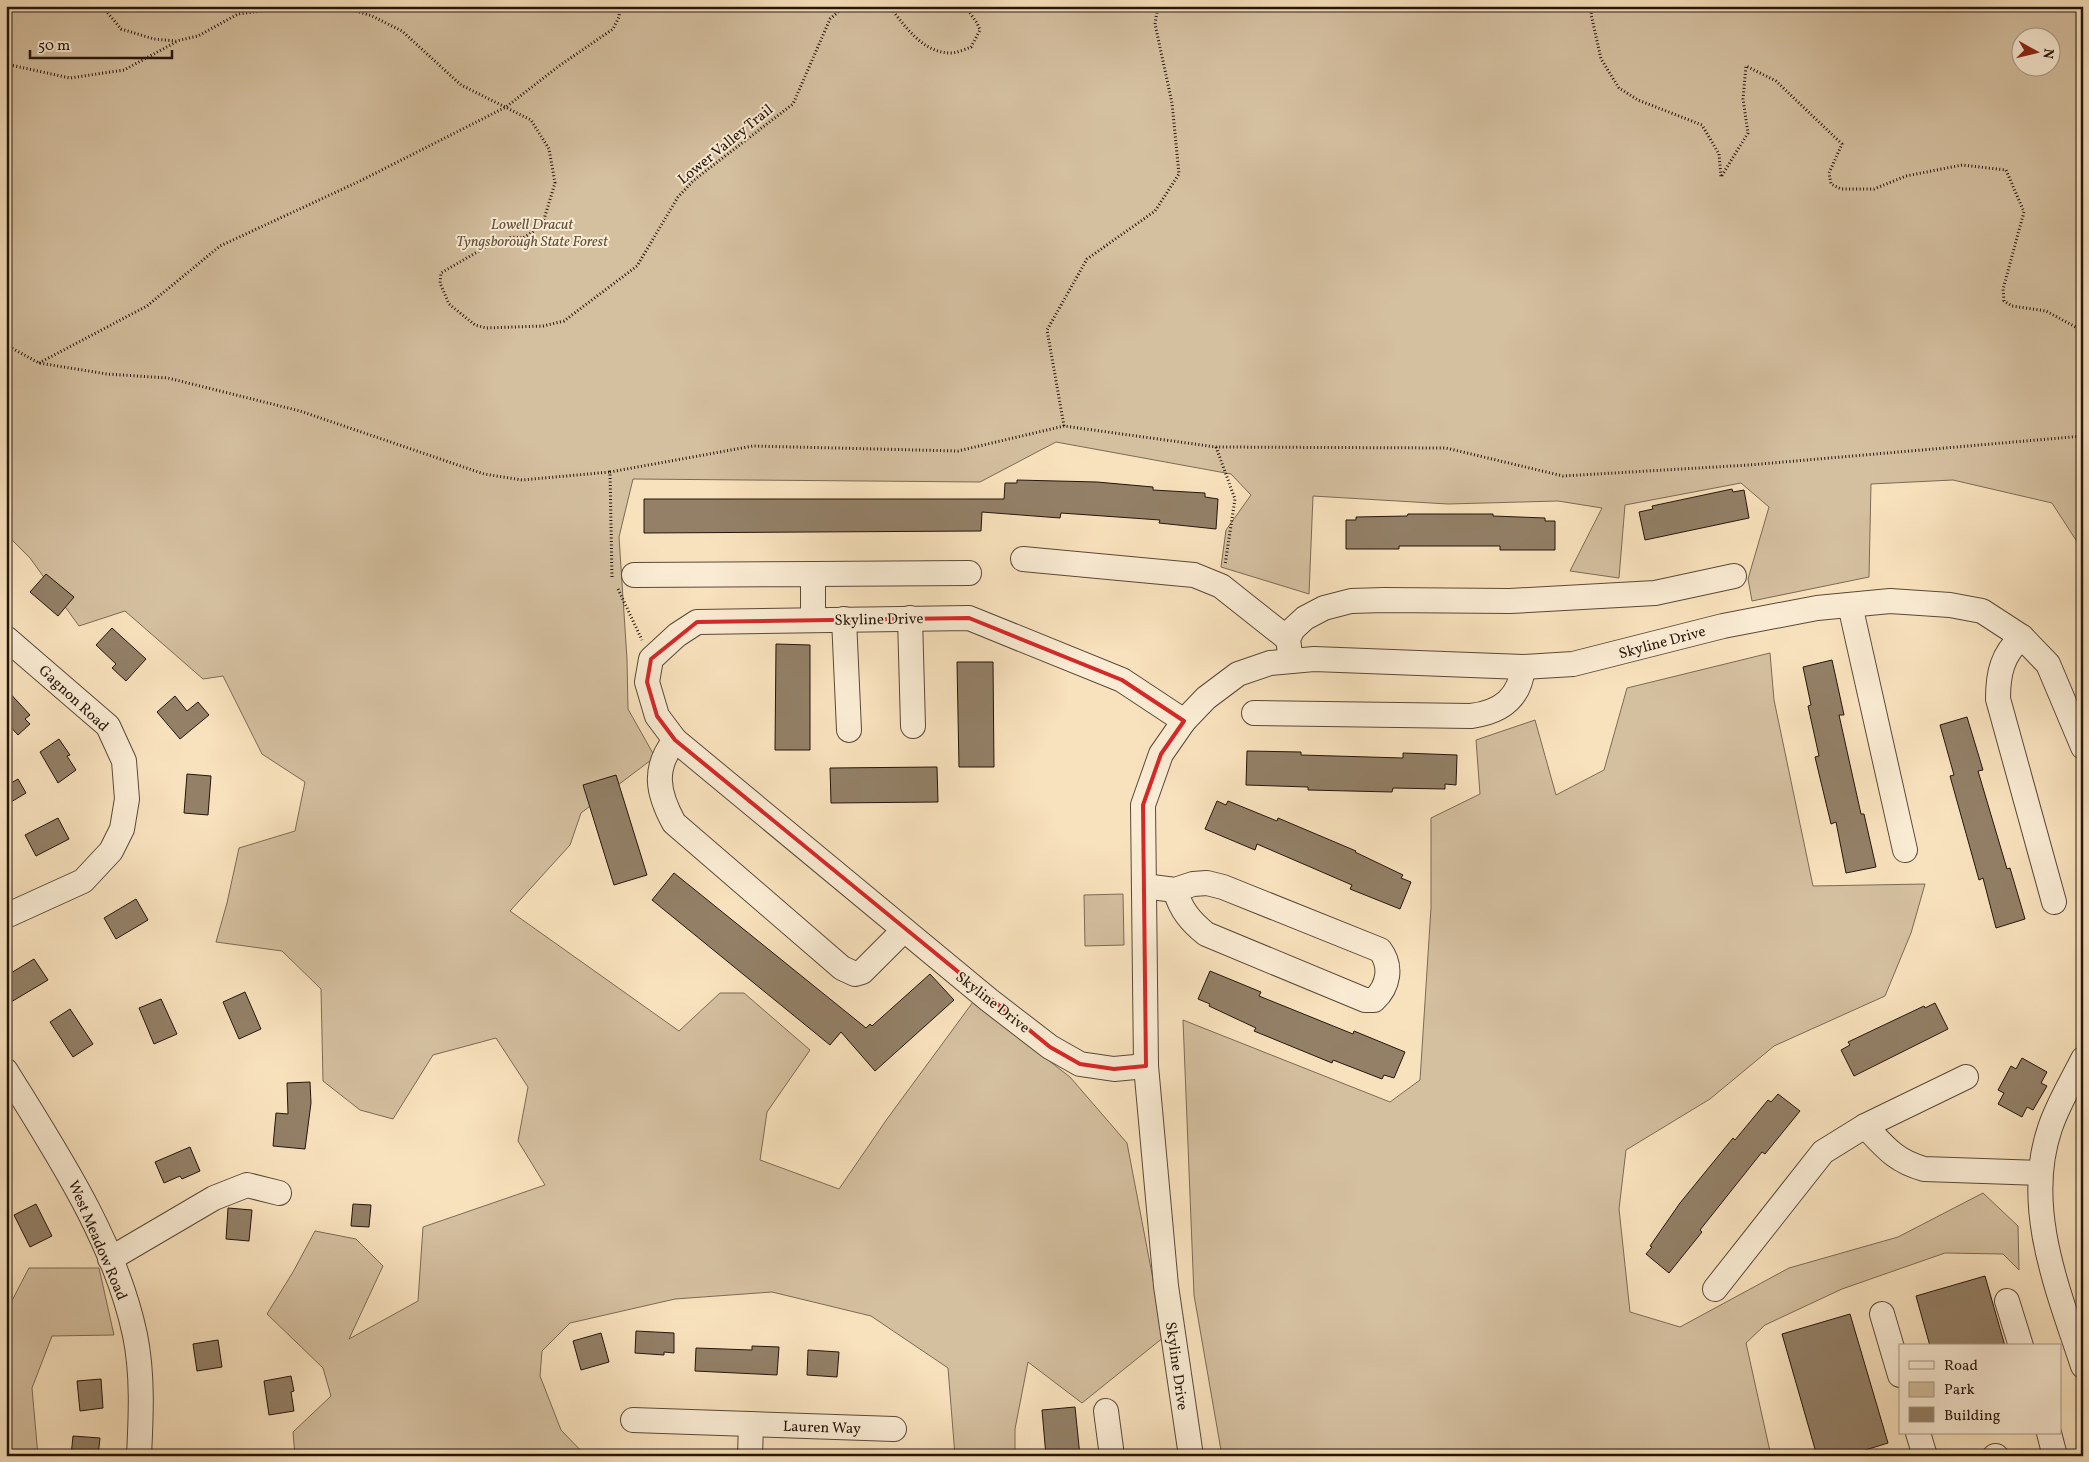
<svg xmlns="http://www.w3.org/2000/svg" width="2089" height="1462" viewBox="0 0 2089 1462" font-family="Vollkorn,serif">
	<rect width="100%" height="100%" fill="#f8e2bd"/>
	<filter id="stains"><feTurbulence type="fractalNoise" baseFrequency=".004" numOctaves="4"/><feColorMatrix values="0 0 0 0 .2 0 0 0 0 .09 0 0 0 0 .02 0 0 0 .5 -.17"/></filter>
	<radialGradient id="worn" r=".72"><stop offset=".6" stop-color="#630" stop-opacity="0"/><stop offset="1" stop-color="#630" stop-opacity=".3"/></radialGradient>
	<g fill="#d4bf9f" stroke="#7c6a54" fill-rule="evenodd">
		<path d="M6 6H2083V551L2052 503 1953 480 1871 484 1869 577 1752 601 1748 579 1769 507 1741 483 1625 505 1619 578 1570 571 1602 508 1558 501 1448 504 1313 496 1309 594 1221 567 1226 530 1251 495 1231 474 1056 442 980 482 633 479 619 537 627 659 628 709 655 757 581 813 570 845 510 911 679 1031 720 993H744L810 1050 767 1112 760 1160 839 1189 887 1119 973 1002 1070 1077 1127 1143 1164 1337 1082 1403 1028 1362 1015 1429V1456H955L948 1368 871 1316 772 1292 675 1299 570 1323 542 1351 540 1376 561 1430 586 1456H295L293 1432 331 1396 323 1368 267 1314 293 1272 315 1231 356 1239 383 1266 349 1339 418 1301 423 1227 545 1185 518 1141 528 1087 496 1038 433 1055 393 1119 360 1110 323 1081 321 989 282 951 216 942 227 903 239 848 295 831 305 782 262 754 223 676 203 679 125 611 79 626 30 558 6 534ZM2022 38H2052V68H2022Z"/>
		<polygon points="1770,653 1774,700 1813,886 1925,884 1911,933 1885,996 1774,1046 1710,1099 1626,1150 1619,1209 1630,1312 1680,1327 1789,1268 1898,1237 1983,1193 2018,1226 2019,1270 2003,1254 1945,1253 1842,1289 1765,1325 1746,1343 1771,1456 1222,1456 1194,1295 1183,1020 1390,1102 1420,1080 1431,908 1431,818 1480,794 1476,740 1535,720 1556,795 1604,770 1627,688"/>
		<polygon points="1123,894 1124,945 1085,946 1084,895"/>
		<polygon points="29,1268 99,1268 114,1335 52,1336 32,1388 38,1456 6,1456 6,1312"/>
	</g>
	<g fill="#938067" stroke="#25150a">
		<polygon points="1017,480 1097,482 1153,487 1153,490 1205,493 1205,497 1218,499 1216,529 1159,523 1160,520 1061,513 1060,518 982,512 981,531 644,533 644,499 1004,499 1005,483 1017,483"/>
		<polygon points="1732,489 1733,492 1744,490 1749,518 1645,540 1639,512 1653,509 1652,506"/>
		<polygon points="1408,514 1493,514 1493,516 1545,518 1545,521 1555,521 1555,550 1500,550 1500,546 1399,546 1399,549 1346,549 1346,520 1356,520 1356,517 1407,516"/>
		<polygon points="46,574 74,597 58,616 30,592"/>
		<polygon points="112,628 146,659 126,681 112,668 116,664 96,645"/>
		<polygon points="776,644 810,645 810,750 775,750"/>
		<polygon points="1832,660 1844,715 1839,715 1861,814 1864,814 1876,867 1846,873 1836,822 1831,824 1815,757 1819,756 1808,706 1811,705 1803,667"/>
		<polygon points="957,662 993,662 994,767 959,767"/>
		<polygon points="6,689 30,715 25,719 30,724 18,735 6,722"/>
		<polygon points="175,696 187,711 198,702 209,715 180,739 157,712"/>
		<polygon points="1967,717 1983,770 1978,771 2007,869 2010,868 2025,919 1996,928 1983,878 1979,880 1950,776 1954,775 1940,725"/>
		<polygon points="59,739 70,755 67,756 76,770 58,783 40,752"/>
		<polygon points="1247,751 1301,752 1301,755 1403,758 1403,753 1457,755 1456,785 1445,784 1445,789 1393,788 1392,792 1308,790 1308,787 1246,785"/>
		<polygon points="937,767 938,802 831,803 830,768"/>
		<polygon points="187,774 211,776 208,815 184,813"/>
		<polygon points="616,775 647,875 614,885 583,785"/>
		<polygon points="18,779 26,793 6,805 6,786"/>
		<polygon points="1217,801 1226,805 1228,801 1277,821 1278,818 1356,851 1355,852 1403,875 1401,878 1411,882 1400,909 1350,889 1352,885 1257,844 1255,850 1205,829"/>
		<polygon points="58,818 69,839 36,856 25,835"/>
		<polygon points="674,873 866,1028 870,1024 872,1026 930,974 954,1000 875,1071 841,1032 830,1045 652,900"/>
		<polygon points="136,899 148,920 116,939 104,918"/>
		<polygon points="34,959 48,980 6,1005 6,976"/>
		<polygon points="1210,971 1261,992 1259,996 1353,1034 1354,1031 1405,1052 1394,1078 1384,1075 1382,1079 1333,1060 1332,1063 1254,1031 1256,1028 1209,1006 1210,1004 1198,999"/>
		<polygon points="245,992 261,1029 239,1039 223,1002"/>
		<polygon points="161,999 177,1034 154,1044 139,1008"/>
		<polygon points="1935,1003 1948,1029 1854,1076 1841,1050 1850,1045 1848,1042 1924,1006 1925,1008"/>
		<polygon points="70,1009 93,1044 73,1057 50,1022"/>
		<polygon points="2022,1058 2047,1072 2041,1083 2047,1086 2033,1110 2027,1107 2022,1117 1998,1104 2004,1093 1998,1090 2011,1066 2016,1069"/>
		<polygon points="310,1082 311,1103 305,1149 273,1146 276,1113 288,1114 287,1083"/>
		<polygon points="1778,1094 1800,1111 1765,1154 1762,1152 1700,1230 1702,1232 1669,1273 1646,1254 1652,1247 1650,1246 1680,1203 1733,1138 1735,1140 1768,1100 1771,1102"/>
		<polygon points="190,1147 200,1171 182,1179 180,1176 164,1183 155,1162"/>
		<polygon points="36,1204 52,1236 30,1247 14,1215"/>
		<polygon points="353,1204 371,1205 369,1227 351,1226"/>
		<polygon points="228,1208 252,1210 249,1241 226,1239"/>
		<polygon points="1985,1276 2005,1346 1930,1346 1916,1296"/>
		<polygon points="1850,1314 1888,1443 1846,1456 1817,1456 1782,1334"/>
		<polygon points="636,1331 674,1333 674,1353 664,1352 664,1355 635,1353"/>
		<polygon points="601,1333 609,1362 581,1370 573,1341"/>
		<polygon points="218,1340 222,1367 197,1371 193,1344"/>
		<polygon points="752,1346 779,1347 777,1375 695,1371 696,1348 752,1350"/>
		<polygon points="808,1350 839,1352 837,1377 807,1375"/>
		<polygon points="291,1376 294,1391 291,1392 294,1411 269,1415 264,1381"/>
		<polygon points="101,1379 103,1408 80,1411 77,1381"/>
		<polygon points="1075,1407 1080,1456 1046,1456 1042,1410"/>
		<polygon points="73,1436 100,1438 98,1456 71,1456"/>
	</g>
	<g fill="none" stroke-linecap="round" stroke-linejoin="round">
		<g stroke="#5a4837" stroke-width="26">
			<g id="minor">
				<polyline points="1023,559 1194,575 1221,586 1288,639"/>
				<polyline points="813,574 969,573"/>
				<polyline points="634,575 813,574 813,620"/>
				<polyline points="1850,605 1905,850"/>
				<polyline points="910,618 913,726"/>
				<polyline points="844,619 849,730"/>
				<path d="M2022 637C2002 654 1998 674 1998 699L2054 902"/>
				<polyline points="6,638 108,726 124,761 127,799 122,829 111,851 83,881 6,916"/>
				<polyline points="1291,661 1288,639 1293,629 1305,618 1324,608 1351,601 1384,600 1510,601 1655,593 1734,576"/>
				<path d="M1254 713 1471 716C1501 712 1520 698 1523 667"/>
				<polyline points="675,740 989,1000 1050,1047 1080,1064 1114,1069 1146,1066"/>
				<path d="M1144 886 1175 890 1193 884 1207 883 1223 887 1380 950C1392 966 1389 986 1374 1000H1365L1206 934C1190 921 1181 910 1175 890"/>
				<path d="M904 930 862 972 855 974 842 968 674 823C657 792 653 768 675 740L657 716 647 682 651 659 677 635 697 622 969 618 1122 680 1184 721"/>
				<path d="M2083 1059C2072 1081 2058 1104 2050 1128 2023 1207 2058 1290 2083 1366"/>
				<path d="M6 1071C56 1152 115 1240 135 1335 143 1374 141 1416 139 1456"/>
				<path d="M1966 1077 1865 1126C1885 1147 1895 1161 1924 1169L2040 1173"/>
				<polyline points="110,1259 214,1198 247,1185 279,1193"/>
				<polyline points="1715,1289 1823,1152 1865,1126"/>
				<polyline points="2007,1301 2021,1346"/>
				<polyline points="1882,1314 1900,1375"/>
				<polyline points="1106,1411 1112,1456"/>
				<polyline points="633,1420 894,1429"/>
				<polyline points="1918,1433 1925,1456"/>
				<polyline points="2049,1433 2055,1456"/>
				<polyline points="750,1456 751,1424"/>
				<polyline points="1191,1456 1166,1286 1146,1066 1143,805 1161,754 1184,721 1206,698 1238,674 1270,663 1314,659 1523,667 1573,664 1723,626 1817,608 1890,601 1950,605 1982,611 2022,637 2048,664 2083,747"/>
				<polyline points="1995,1456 1996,1456"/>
			</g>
		</g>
		<g stroke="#25150a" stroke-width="3" stroke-dasharray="1 2.5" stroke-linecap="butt">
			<polyline points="106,6 107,12 121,29 154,39 176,41 198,36 238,14 301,6"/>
			<polyline points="339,6 372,16 402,31 461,85 531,120 549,149 555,183 542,226 523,238 511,237 491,244 441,273 440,283 449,304 475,325 486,328 543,326 564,321 637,266 678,197 694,180 793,104 830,19 845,6"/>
			<path d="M889 6C906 27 923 54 953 53 959 52 966 49 971 47L980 30 977 23 965 6"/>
			<polyline points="1593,6 1591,14 1601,59 1619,88 1638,100 1702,125 1719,154 1721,177 1748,133 1743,99 1746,66 1776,81 1842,144 1829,173 1831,184 1841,189 1874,189 1906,176 1962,165 2006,170 2024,212 2003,289 2004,301 2012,306 2046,311 2083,331"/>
			<polyline points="6,64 70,78 124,70 176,42"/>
			<polyline points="6,345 39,363 107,374 168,378 300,411 484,474 522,480 610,472"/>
			<polyline points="39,363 147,306 220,246 360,181 506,107 559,66 613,29 619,17 620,6"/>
			<polyline points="1064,426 1047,330 1087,259 1155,211 1179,174 1172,103 1155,24 1158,6"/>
			<polyline points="1216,447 1235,499 1225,565"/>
			<polyline points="612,577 610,472 753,446 958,451 1064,426 1216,447 1446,448 1563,476 1749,465 2083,436"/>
			<polyline points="618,589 642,640"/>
		</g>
		<use href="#minor" stroke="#faecd4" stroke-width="24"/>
	</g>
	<path fill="none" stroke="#d62828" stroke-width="4" stroke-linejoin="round" d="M969 618 1122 680 1184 721 1161 754 1143 805 1146 1066 1114 1069 1080 1064 1050 1047 675 740 657 716 647 682 651 659 697 622Z"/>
	<g text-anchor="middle" stroke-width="4" stroke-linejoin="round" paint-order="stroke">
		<g font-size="15" fill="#25150a" stroke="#faecd4">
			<text transform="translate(725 144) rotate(-39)" y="5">Lower Valley Trail</text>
			<text transform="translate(879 619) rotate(-1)" y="5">Skyline Drive</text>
			<text transform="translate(1662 642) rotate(-15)" y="5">Skyline Drive</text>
			<text transform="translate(74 698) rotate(43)" y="5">Gagnon Road</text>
			<text transform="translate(993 1002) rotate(38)" y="5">Skyline Drive</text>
			<text transform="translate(98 1240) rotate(67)" y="5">West Meadow Road</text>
			<text transform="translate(1177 1366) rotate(82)" y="5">Skyline Drive</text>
			<text transform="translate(822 1427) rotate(2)" y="5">Lauren Way</text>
		</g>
		<g font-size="15" font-style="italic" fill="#62503e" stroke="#faecd4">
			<text x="532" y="229">Lowell Dracut<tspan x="532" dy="17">Tyngsborough State Forest</tspan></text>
		</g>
	</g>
	<rect width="2089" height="1462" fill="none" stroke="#f8e2bd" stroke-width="25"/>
	<rect x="8" y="8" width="2074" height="1447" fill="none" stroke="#25150a" stroke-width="2.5"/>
	<rect x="12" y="12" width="2064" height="1437" fill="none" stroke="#25150a"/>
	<rect x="1899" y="1344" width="162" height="90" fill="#faecd4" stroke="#a59683"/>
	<rect x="1909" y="1361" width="25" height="8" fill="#faecd4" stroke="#a59683"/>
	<text x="1944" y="1370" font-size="15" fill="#25150a">Road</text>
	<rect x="1909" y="1382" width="25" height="15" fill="#d4bf9f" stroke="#a59683"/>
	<text x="1944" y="1394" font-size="15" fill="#25150a">Park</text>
	<rect x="1909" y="1407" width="25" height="15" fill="#938067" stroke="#a59683"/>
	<text x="1944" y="1420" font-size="15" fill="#25150a">Building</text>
	<g transform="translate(2036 52) rotate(98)"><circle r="24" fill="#faecd4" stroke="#a59683"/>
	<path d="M0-4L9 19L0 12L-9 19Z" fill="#8f2418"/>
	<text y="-8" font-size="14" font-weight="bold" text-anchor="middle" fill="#25150a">N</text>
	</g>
	<path d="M30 50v8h142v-8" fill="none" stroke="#25150a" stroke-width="2.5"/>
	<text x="38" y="50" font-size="15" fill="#25150a" stroke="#faecd4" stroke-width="4" paint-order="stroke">50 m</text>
	<rect width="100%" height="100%" filter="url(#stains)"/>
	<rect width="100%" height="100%" fill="url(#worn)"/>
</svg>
